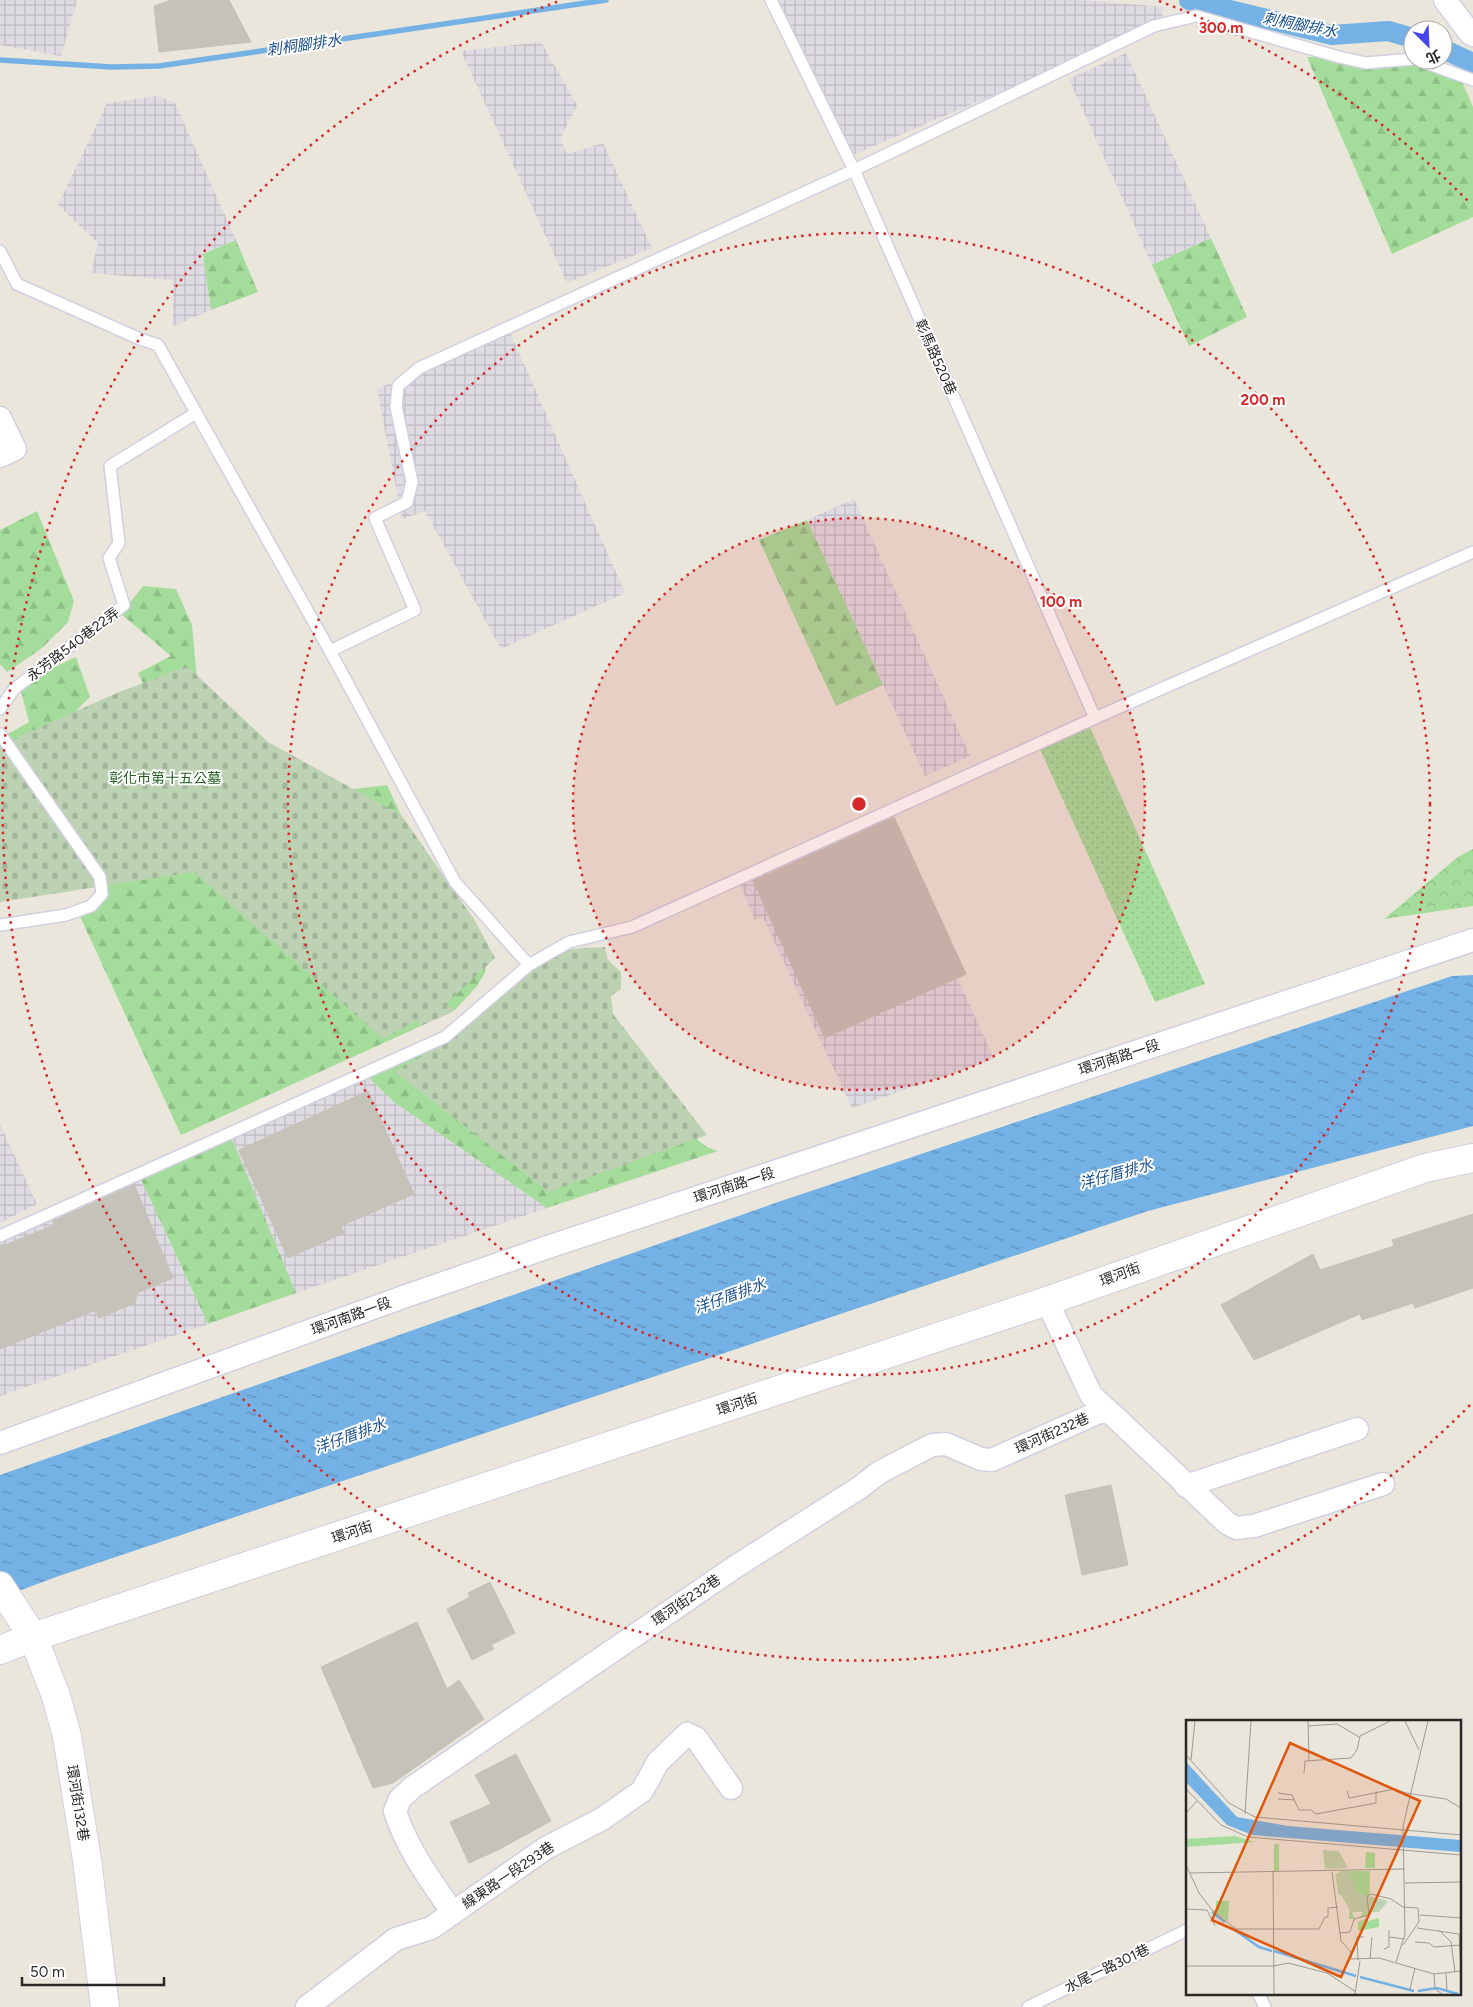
<svg xmlns="http://www.w3.org/2000/svg" width="1473" height="2007" viewBox="0 0 1473 2007" font-family="Figtree,'Noto Sans TC',sans-serif">
	<defs>
		<pattern id="industrial-grid" width="8" height="8" patternUnits="userSpaceOnUse" patternTransform="scale(1.25)"><rect width="8" height="8" fill="#dedbe2"/><path d="M0 4h8M4 0v8" fill="none" stroke="#bebcc2"/></pattern>
		<pattern id="grass-dots" width="8" height="8" patternUnits="userSpaceOnUse" patternTransform="scale(1.25)"><rect width="8" height="8" fill="#a4dd9b"/><path d="M2 2h.1M6 6h.1" fill="none" stroke="#8dbe86" stroke-width="1.8" stroke-linecap="round"/></pattern>
		<pattern id="forest-firs" width="22" height="20" patternUnits="userSpaceOnUse" patternTransform="scale(1.25)"><rect width="22" height="20" fill="#a4dd9b"/><path d="M5 1l3.5 6h-7zM16 11l3.5 6h-7z" fill="#8dbe86"/></pattern>
		<pattern id="cemetery-stones" width="16" height="16" patternUnits="userSpaceOnUse" patternTransform="scale(1.25)"><rect width="16" height="16" fill="#bcd2b3"/><path d="M2 7V4a2 2 0 0 1 4 0v3zM10 15v-3a2 2 0 0 1 4 0v3z" fill="#a2b49a"/></pattern>
		<pattern id="park-crowns" width="20" height="18" patternUnits="userSpaceOnUse" patternTransform="scale(1.25)"><rect width="20" height="18" fill="#a4dd9b"/><path d="M2 6a3 3 0 1 1 6 0M12 15a3 3 0 1 1 6 0" fill="none" stroke="#8dbe86"/></pattern>
		<pattern id="water-ripples" width="26" height="14" patternUnits="userSpaceOnUse" patternTransform="scale(1.25)"><rect width="26" height="14" fill="#74b1e5"/><path d="M2 4q2-2 4 0t4 0M15 11q2-2 4 0t4 0" fill="none" stroke="#5f90ba"/></pattern>
	</defs>
	<rect width="100%" height="100%" fill="#eae6db"/>
	<g fill="url(#industrial-grid)">
		<polygon points="0,0 77,0 61,56 0,45"/>
		<polygon points="775,0 1081,0 1164,7 1161,24 841,160"/>
		<polygon points="541,42 577,105 560,139 567,154 603,143 652,248 567,283 461,51"/>
		<polygon points="1126,53 1211,238 1152,265 1069,79"/>
		<polygon points="158,96 175,103 236,240 203,254 211,310 173,326 173,280 91,273 98,243 58,205 107,103"/>
		<polygon points="509,330 625,593 501,649 425,511 402,519 377,389"/>
		<polygon points="854,499 970,756 925,776 807,520"/>
		<polygon points="884,815 994,1059 852,1108 763,917 755,920 738,879"/>
		<polygon points="365,1074 394,1102 547,1208 296,1293 232,1139"/>
		<polygon points="0,1124 37,1204 0,1223"/>
		<polygon points="140,1177 208,1324 0,1396 0,1239"/>
	</g>
	<polygon fill="url(#grass-dots)" points="1089,725 1205,984 1155,1002 1039,747"/>
	<g fill="url(#forest-firs)">
		<polygon points="1397,56 1462,81 1473,107 1473,217 1392,254 1307,57"/>
		<polygon points="1211,238 1247,317 1189,346 1152,265"/>
		<polygon points="236,240 258,292 211,310 203,254"/>
		<polygon points="37,511 74,601 68,622 41,649 7,672 0,664 0,530"/>
		<polygon points="807,520 883,685 836,706 759,540"/>
		<polygon points="143,586 176,589 192,625 197,680 224,732 338,791 387,785 418,852 487,950 485,973 477,986 454,1011 417,980 402,993 421,1026 181,1135 77,910 102,896 16,758 8,734 29,722 21,691 31,678 76,657 90,697 68,719 152,702 138,673 171,656 121,614"/>
		<path d="M431 1041 601 1087 646 1057C666 1082 679 1126 704 1145 708 1148 713 1149 718 1151L547 1208 394 1102 365 1074Z"/>
		<polygon points="232,1139 296,1293 208,1324 140,1177"/>
	</g>
	<g fill="url(#cemetery-stones)">
		<polygon points="187,666 268,742 402,816 475,921 495,958 446,1004 454,1011 421,1026 417,1020 383,1039 194,872 0,902 0,745 117,693"/>
		<polygon points="605,947 608,960 621,972 621,989 611,996 613,1014 707,1135 549,1192 395,1072 437,1047 431,1041 524,963 554,950"/>
	</g>
	<polygon fill="url(#park-crowns)" points="1473,849 1473,906 1384,919 1458,857"/>
	<polygon fill="url(#water-ripples)" points="1473,975 1473,1126 1148,1211 56,1577 0,1598 0,1475 781,1201 1452,976"/>
	<g fill="none" stroke-linecap="round" stroke-linejoin="round">
		<polyline stroke="#74b1e5" stroke-width="5.5" points="0,60 112,67 159,66 606,0"/>
		<g stroke="#74b1e5" stroke-width="20">
			<polyline points="1189,0 1332,35 1388,31 1413,38"/>
			<polyline points="1443,49 1473,63"/>
		</g>
	</g>
	<g fill="#c5c2ba" stroke="#c4c2b5">
		<polygon points="171,0 229,0 251,42 159,52 154,6"/>
		<polygon points="894,817 966,974 825,1038 753,881"/>
		<polygon points="368,1091 414,1194 341,1226 344,1233 288,1258 239,1150"/>
		<polygon points="134,1184 173,1278 137,1293 135,1303 99,1318 96,1310 0,1349 0,1247 54,1225 53,1221"/>
		<polygon points="1473,1214 1473,1288 1415,1308 1413,1303 1362,1320 1360,1314 1254,1360 1221,1305 1313,1254 1320,1270 1394,1246 1392,1240"/>
		<polygon points="1111,1485 1128,1565 1082,1575 1065,1495"/>
		<polygon points="490,1582 515,1633 491,1645 494,1649 472,1660 447,1609 470,1597 468,1593"/>
		<polygon points="417,1622 447,1689 459,1680 484,1719 393,1783 373,1788 321,1667"/>
		<polygon points="516,1754 551,1821 498,1850 469,1863 450,1822 491,1804 475,1775"/>
	</g>
	<g fill="none" stroke-linecap="round" stroke-linejoin="round">
		<g stroke="#d0d0e0" stroke-width="14">
			<g id="lane">
				<polyline points="771,0 854,170 1095,718"/>
				<polyline points="1418,60 1473,80"/>
				<polyline points="0,251 17,284 140,339 158,345 330,651 455,882 529,965"/>
				<polyline points="330,651 415,610 375,518 407,502 412,482 396,407 398,386 419,368 854,170 1154,26 1196,16 1339,57 1366,63 1413,59"/>
				<polyline points="0,709 14,689 124,605 109,558 119,543 110,466 196,413"/>
				<polyline points="0,734 100,877 102,894 91,906 66,915 0,925"/>
				<polyline points="0,1236 445,1037 529,965 569,942 632,927 1095,718 1473,552"/>
				<polyline points="1258,1993 1265,2007"/>
				<polyline points="1028,2007 1187,1930"/>
			</g>
		</g>
		<g stroke="#d0d0e0" stroke-width="25">
			<g id="street">
				<polyline points="1445,0 1470,33 1473,35"/>
				<polyline points="0,418 15,449 0,456"/>
				<polyline points="1047,1301 1091,1395 1108,1411"/>
				<polyline points="0,1443 406,1296 551,1246 1473,940"/>
				<polyline points="1186,1486 1357,1429"/>
				<path d="M453 1913C431 1881 407 1849 395 1811L400 1799 413 1787 735 1567 859 1488 880 1472 932 1445 946 1444 981 1459 992 1460 1097 1413 1108 1411 1115 1417 1227 1523 1236 1528 1254 1526 1383 1484"/>
				<polyline points="307,2007 396,1939 431,1928 546,1848 602,1819 642,1791 658,1762 687,1734 696,1738 731,1788"/>
			</g>
		</g>
		<g stroke="#d0d0e0" stroke-width="30">
			<g id="secondary">
				<polyline points="0,1586 33,1637 56,1696 67,1736 87,1860 105,2007"/>
				<polyline points="0,1650 33,1637 1047,1301 1425,1168 1473,1158"/>
			</g>
		</g>
		<use href="#lane" stroke="#fff" stroke-width="11"/>
		<use href="#street" stroke="#fff" stroke-width="22"/>
		<use href="#secondary" stroke="#fff" stroke-width="28"/>
	</g>
	<circle cx="859" cy="804" r="286" fill="#d62828" fill-opacity=".12"/>
	<g fill="none" stroke="#d62828" stroke-width="2.5" stroke-dasharray="2.5 5">
		<circle cx="859" cy="804" r="286"/>
		<circle cx="859" cy="804" r="571"/>
		<path d="M1470 1405A857 857 0 1 1 559 1M1159 1A857 857 0 0 1 1470 203"/>
	</g>
	<g text-anchor="middle" stroke-width="4" stroke-linejoin="round" paint-order="stroke">
		<g font-size="14" fill="#282828" stroke="#fff">
			<text transform="translate(936 357) rotate(66)" y="5">彰馬路520巷</text>
			<text transform="translate(73 644) rotate(-37)" y="5">永芳路540巷22弄</text>
			<text transform="translate(1119 1057) rotate(-18)" y="5">環河南路一段</text>
			<text transform="translate(734 1185) rotate(-18)" y="5">環河南路一段</text>
			<text transform="translate(1120 1274) rotate(-20)" y="5">環河街</text>
			<text transform="translate(351 1316) rotate(-20)" y="5">環河南路一段</text>
			<text transform="translate(737 1404) rotate(-18)" y="5">環河街</text>
			<text transform="translate(1052 1433) rotate(-24)" y="5">環河街232巷</text>
			<text transform="translate(352 1532) rotate(-18)" y="5">環河街</text>
			<text transform="translate(686 1600) rotate(-34)" y="5">環河街232巷</text>
			<text transform="translate(78 1803) rotate(81)" y="5">環河街132巷</text>
			<text transform="translate(508 1875) rotate(-34)" y="5">線東路一段293巷</text>
			<text transform="translate(1107 1968) rotate(-26)" y="5">水尾一路301巷</text>
		</g>
		<g font-size="14" fill="#205f1e" stroke="#fff">
			<text x="165" y="783">彰化市第十五公墓</text>
		</g>
		<g font-size="15" font-style="italic" fill="#174e8d" stroke="#fff">
			<text transform="translate(1300 25) rotate(11)" y="5">刺桐腳排水</text>
			<text transform="translate(304 45) rotate(-8)" y="5">刺桐腳排水</text>
			<text transform="translate(1116 1174) rotate(-15)" y="5">洋仔厝排水</text>
			<text transform="translate(730 1296) rotate(-20)" y="5">洋仔厝排水</text>
			<text transform="translate(350 1436) rotate(-20)" y="5">洋仔厝排水</text>
		</g>
	</g>
	<g transform="translate(1186 1720)">
		<rect width="275" height="275" fill="#eae6db"/>
		<path d="M88 124H93V151H88Z" fill="#a4dd9b"/>
		<path d="M180 132 189 133V148H179ZM155 151H184L183 193 180 196 174 197 177 192 169 190 166 193 169 199H163L164 184 152 173 150 155ZM30 181H43L42 201 30 193ZM181 198 182 201 193 198V207L172 211V202Z" fill="#a4dd9b"/>
		<path d="M137 130 153 131 162 148 139 149ZM162 151 172 173 202 181 193 192H165L152 170 149 154Z" fill="#bcd2b3"/>
		<path d="M49 116 69 122 0 127V119Z" fill="#a4dd9b"/>
		<path d="M0 42 51 97 102 106 275 120V132L66 115 41 105 0 62Z" fill="#74b1e5"/>
		<path fill="none" stroke="#74b1e5" stroke-width="2.5" d="M26 192 39 202M49 210 73 227 86 231M88 231 170 256M174 257 228 271M232 271 251 268 272 274"/>
		<path fill="none" stroke="#9c9a93" stroke-width="1" d="M122 1 123 41M219 1 233 30M122 6 151 4 173 17M0 35 43 83 69 97 275 115M5 40 9 1M118 53 119 41 165 38 171 30 174 16 204 1M0 69 35 105 62 117 275 135M161 71 163 78 209 69 220 73 260 79 275 88M92 73 106 75 113 90H125L130 94 190 83V71M92 79 109 80M0 93 11 81M59 94 65 1M0 145 13 173 27 191 50 209H133L139 197H142V188L152 187M87 151 88 274M146 152 155 221 165 232V239L193 238 248 254 275 251M4 153 219 149M219 163 275 162M0 189 21 190 29 206M234 195 275 198M231 208 273 214M253 210 265 222 269 252M154 213 164 212 168 199 183 195 181 176 185 174 205 179 217 187 232 188 233 202 217 225M273 214 275 250M203 217 219 219M229 222 243 223 248 227 275 225M198 229 203 227V210M184 239 186 217M172 240 171 217H178M210 242 219 214 217 106 242 1M0 246H88L102 243 141 253 170 272M260 253 261 271M248 254 249 269 256 274M224 269 229 248M169 274 174 241"/>
		<path fill="#de570d" fill-opacity="0.15" stroke="#de570d" stroke-width="2.5" d="M104 23 234 81 155 257 26 200Z"/>
		<rect width="275" height="275" fill="none" stroke="#282828" stroke-width="2.5"/>
	</g>
	<circle cx="859" cy="804" r="8" fill="#d62828" stroke="#fff" stroke-width="2.5"/>
	<g font-size="15" text-anchor="middle" font-weight="bold" fill="#d62828" stroke="#fff" stroke-width="4" stroke-linejoin="round" paint-order="stroke">
		<text x="1221" y="33">300 m</text>
		<text x="1263" y="405">200 m</text>
		<text x="1061" y="607">100 m</text>
	</g>
	<g transform="translate(1428 45) rotate(156)"><circle r="24" fill="#ffffff" stroke="#a9a9a9"/>
	<path d="M0-4L9 19L0 12L-9 19Z" fill="#4645ec"/>
	<text y="-8" font-size="14" font-weight="bold" text-anchor="middle" fill="#282828">北</text>
	</g>
	<path d="M22 1977v8h142v-8" fill="none" stroke="#282828" stroke-width="2.5"/>
	<text x="30" y="1977" font-size="15" fill="#282828" stroke="#ffffff" stroke-width="4" paint-order="stroke">50 m</text>
</svg>
